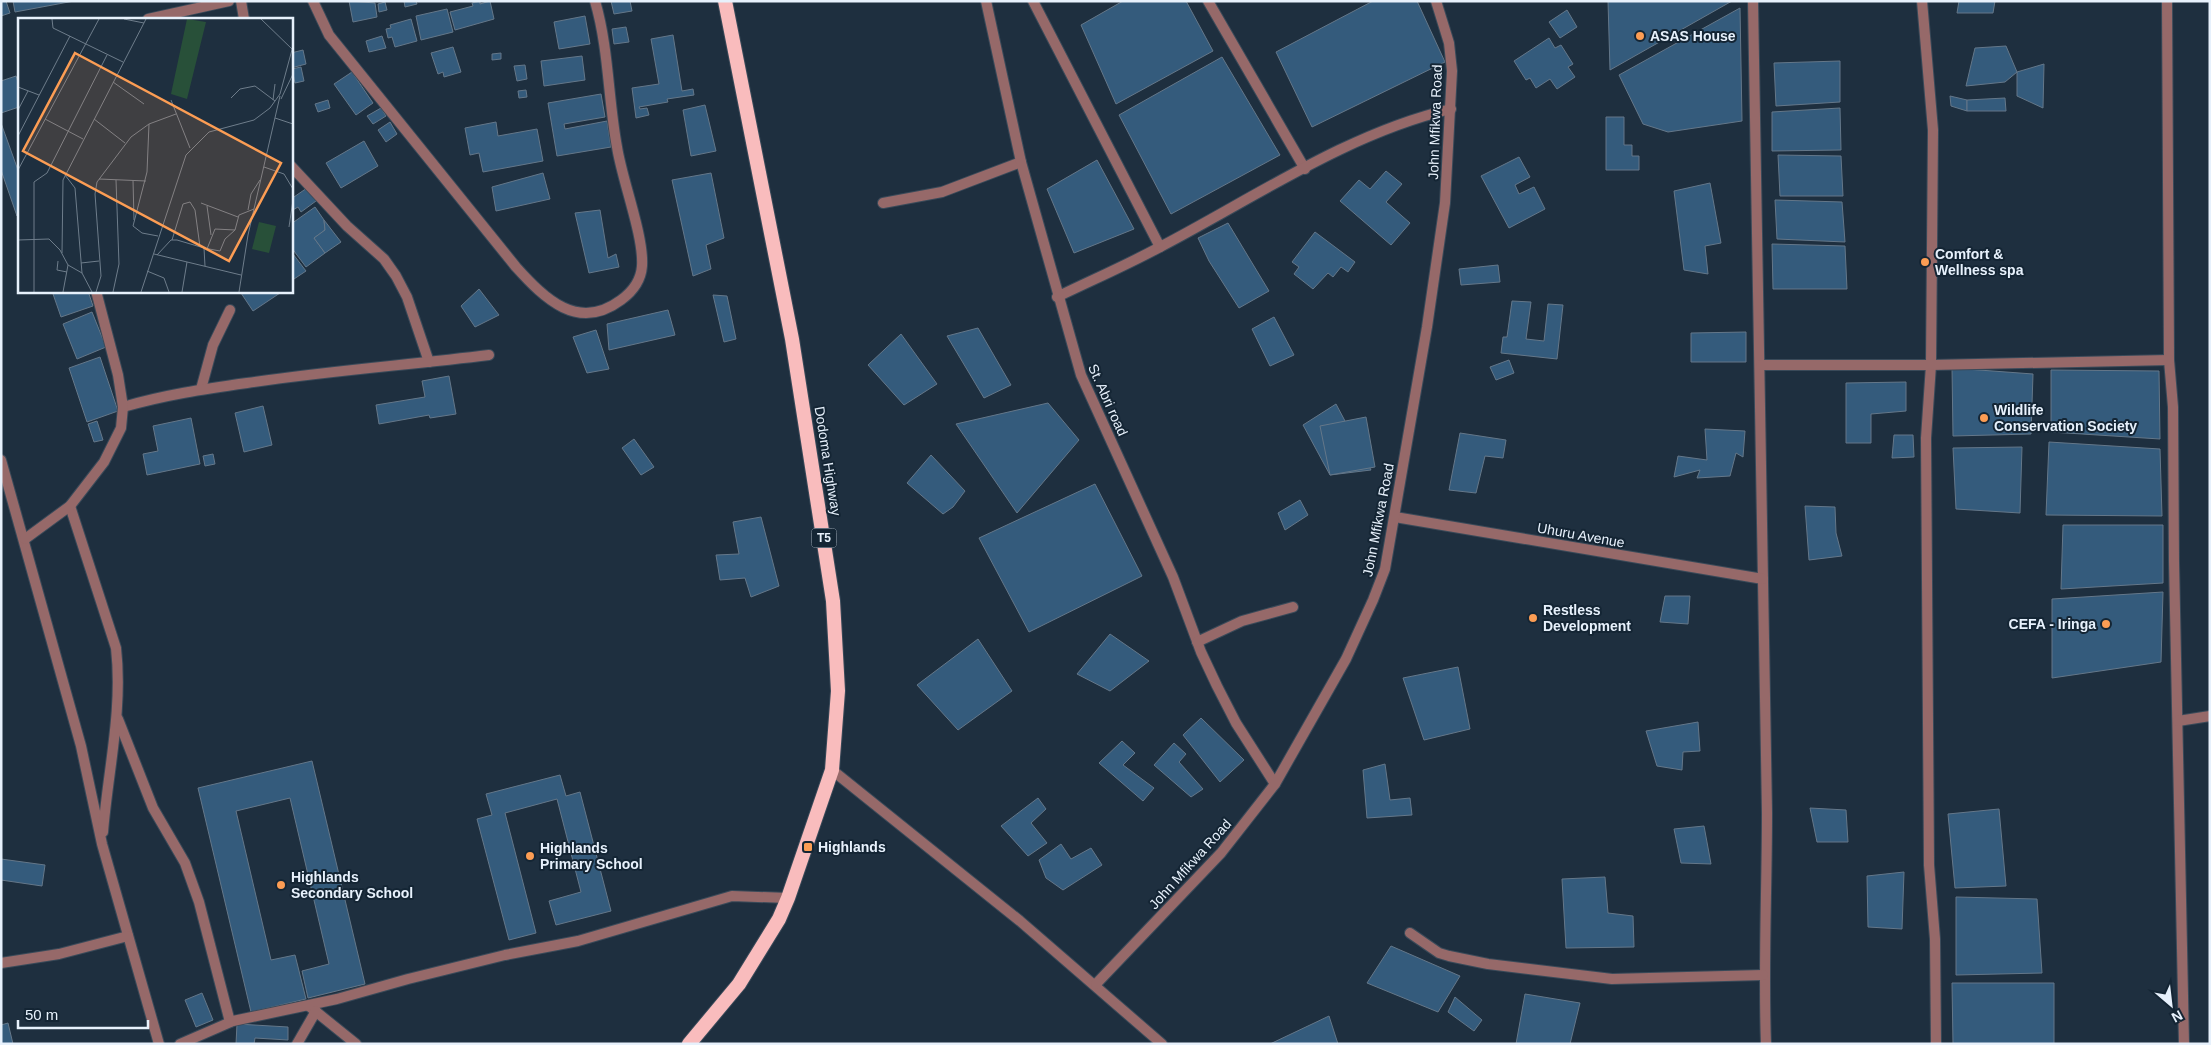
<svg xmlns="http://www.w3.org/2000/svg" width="2211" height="1045" viewBox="0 0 2211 1045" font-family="Helvetica,sans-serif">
	<rect width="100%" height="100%" fill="#1e2f3f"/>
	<g fill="#345b7c" stroke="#647789">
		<polygon points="1,1 6,1 10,13 1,16"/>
		<polygon points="13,1 74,1 15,12"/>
		<polygon points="349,1 375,3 377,17 353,22"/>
		<polygon points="404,1 416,1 417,4 405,7"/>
		<polygon points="480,1 480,4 490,1 494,19 455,30 450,12 473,6 472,3"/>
		<polygon points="611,1 630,1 632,11 614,14"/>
		<polygon points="1123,1 1186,1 1213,51 1116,104 1081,25"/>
		<polygon points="1373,1 1417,1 1445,62 1312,127 1276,52"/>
		<polygon points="1608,1 1732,1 1610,70"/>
		<polygon points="1959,1 1995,1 1993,13 1957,13"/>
		<polygon points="385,2 387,10 379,12 378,4"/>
		<polygon points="1740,8 1742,121 1668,132 1643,124 1619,75"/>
		<polygon points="447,9 453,32 421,40 416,16"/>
		<polygon points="1567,10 1577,27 1560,38 1549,22"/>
		<polygon points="585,16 590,44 559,49 554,22"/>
		<polygon points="411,19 417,41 395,47 392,37 388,38 386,29 391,28 390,25"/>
		<polygon points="626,27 629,42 614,44 612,29"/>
		<polygon points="673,35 682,91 693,89 694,95 667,99 668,102 639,107 640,109 647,108 649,115 636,118 632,88 659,84 651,39"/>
		<polygon points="382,36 386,48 369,52 366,41"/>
		<polygon points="1549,38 1555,48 1561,45 1573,64 1568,67 1575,77 1557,89 1550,79 1536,88 1530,78 1526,80 1514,61"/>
		<polygon points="2006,46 2017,72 2005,82 1966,86 1975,48"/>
		<polygon points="453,47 461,72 444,77 443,72 438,74 431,53"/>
		<polygon points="303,50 306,64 291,68 291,53"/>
		<polygon points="501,53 501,59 492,60 492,54"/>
		<polygon points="582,56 585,80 544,86 541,61"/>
		<polygon points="1222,57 1280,155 1171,214 1119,115"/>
		<polygon points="1840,61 1840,102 1776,106 1774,63"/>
		<polygon points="2044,64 2043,108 2017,96 2017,72"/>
		<polygon points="525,65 527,79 517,81 514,66"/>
		<polygon points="301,67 304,81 295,83 292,69"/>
		<polygon points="352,72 373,103 356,115 334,84"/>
		<polygon points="16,76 19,85 19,107 1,113 1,81"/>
		<polygon points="526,90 527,97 519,98 518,91"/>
		<polygon points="601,94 605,117 564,124 565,129 607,121 611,147 557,156 548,103"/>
		<polygon points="1950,96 1967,100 1967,111 1951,106"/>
		<polygon points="2005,98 2006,111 1967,111 1967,100"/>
		<polygon points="328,100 330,108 318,112 315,104"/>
		<polygon points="705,105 716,151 691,156 683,110"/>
		<polygon points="381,108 386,116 373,124 367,116"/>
		<polygon points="1840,108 1841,150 1772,151 1772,112"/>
		<polygon points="1606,117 1624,117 1624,145 1632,145 1632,156 1639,156 1639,170 1606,170"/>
		<polygon points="390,122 397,134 386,142 378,130"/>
		<polygon points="496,122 498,136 537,129 543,161 483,172 479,153 470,155 465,128"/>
		<polygon points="1,123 19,173 17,216 1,170"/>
		<polygon points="364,141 378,166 341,188 326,163"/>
		<polygon points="1778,155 1841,156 1843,196 1780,196"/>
		<polygon points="1519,157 1530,177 1515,185 1519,194 1534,187 1545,209 1509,228 1481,176"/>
		<polygon points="1097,160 1134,229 1074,253 1047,189"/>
		<polygon points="1386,171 1402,184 1386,202 1410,223 1391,245 1340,201 1359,180 1370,189"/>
		<polygon points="543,173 550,199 496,211 492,187"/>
		<polygon points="711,173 724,238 706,245 711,269 693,276 672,180"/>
		<polygon points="1710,183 1721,243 1705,246 1708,274 1684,270 1674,191"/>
		<polygon points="307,188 316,201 301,212 298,207 291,211 291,199"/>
		<polygon points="1775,200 1842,202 1845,242 1777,239"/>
		<polygon points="315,207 324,220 325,230 314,238 325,253 306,267 291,247 291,224"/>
		<polygon points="600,210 608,258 616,254 619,267 589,273 575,213"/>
		<polygon points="324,220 341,242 325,253 314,238 325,230"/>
		<polygon points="1228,223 1269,291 1239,308 1209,261 1198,238"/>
		<polygon points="1315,232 1355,262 1348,272 1341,267 1333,277 1328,273 1313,289 1294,274 1299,267 1292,262"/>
		<polygon points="1772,244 1845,246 1847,289 1773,289"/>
		<polygon points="293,254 306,271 291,281 291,255"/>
		<polygon points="1498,265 1500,282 1461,285 1459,269"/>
		<polygon points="479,289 499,315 475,327 461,306"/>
		<polygon points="52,291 88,291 93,306 61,317"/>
		<polygon points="244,291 283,291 253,311 241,293"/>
		<polygon points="713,295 727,296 736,339 724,342"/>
		<polygon points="1512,301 1531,302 1526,339 1544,341 1548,304 1563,305 1557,359 1501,353 1503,337 1507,337"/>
		<polygon points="668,310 675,335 609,350 607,324"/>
		<polygon points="92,312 106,347 77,359 63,324"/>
		<polygon points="1274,317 1294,355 1270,366 1252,329"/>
		<polygon points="978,328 1011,385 984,398 947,336"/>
		<polygon points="596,330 609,369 587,373 573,337"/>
		<polygon points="1746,332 1746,362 1691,362 1691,333"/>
		<polygon points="901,334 937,384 904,405 868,365"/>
		<polygon points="100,357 118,411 87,422 69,368"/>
		<polygon points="1509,360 1514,373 1496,380 1490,367"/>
		<polygon points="1952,368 2033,374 2031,434 1953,436"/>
		<polygon points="2051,370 2159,371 2160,439 2051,432"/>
		<polygon points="449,376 456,414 430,418 429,415 379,424 376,405 425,397 422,381"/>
		<polygon points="1906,382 1906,411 1871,414 1871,443 1846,443 1846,383"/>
		<polygon points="1048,403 1079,440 1017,513 956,424"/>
		<polygon points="1336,404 1371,470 1330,475 1303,425"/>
		<polygon points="263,406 272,445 244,452 235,413"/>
		<polygon points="1366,417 1375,467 1330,475 1320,426"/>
		<polygon points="191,418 200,464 147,475 143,454 158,451 153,426"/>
		<polygon points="97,421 103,440 94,442 88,424"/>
		<polygon points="1705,429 1745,431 1743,457 1736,453 1730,476 1697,478 1700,470 1674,477 1678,456 1707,460"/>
		<polygon points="1460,433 1506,440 1503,458 1485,456 1476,493 1449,490"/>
		<polygon points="1894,435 1913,435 1914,457 1892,458"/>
		<polygon points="634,439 654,467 641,475 622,448"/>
		<polygon points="2049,442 2160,449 2162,516 2046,515"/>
		<polygon points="2022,447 2020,513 1956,509 1953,448"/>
		<polygon points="213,454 215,464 205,466 203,456"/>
		<polygon points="931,455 965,491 953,507 943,514 907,483"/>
		<polygon points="1095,484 1142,576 1029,632 979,538"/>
		<polygon points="1300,500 1308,515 1285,530 1278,513"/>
		<polygon points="1805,506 1835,507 1836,533 1842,556 1809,560"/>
		<polygon points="761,517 779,586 751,597 745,578 720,580 716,555 739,554 733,522"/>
		<polygon points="2063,525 2163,525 2163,583 2061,589"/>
		<polygon points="2163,592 2161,662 2052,678 2052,599"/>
		<polygon points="1665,596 1690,596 1688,624 1660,622"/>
		<polygon points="1110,634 1149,661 1110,691 1077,674"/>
		<polygon points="978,639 1012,691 958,730 917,685"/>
		<polygon points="1458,667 1470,729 1424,740 1403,678"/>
		<polygon points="1201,718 1244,760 1220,782 1183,735"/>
		<polygon points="1698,722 1700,751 1683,752 1682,770 1657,766 1646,731"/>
		<polygon points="1122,741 1135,753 1123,765 1154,788 1143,801 1099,763"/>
		<polygon points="1174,743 1186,754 1179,762 1203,789 1191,797 1154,765"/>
		<polygon points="312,761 365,984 308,998 302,971 329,964 290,798 236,811 271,960 295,955 306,999 251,1012 198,788"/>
		<polygon points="1385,764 1390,800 1410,798 1412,815 1367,818 1363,770"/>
		<polygon points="560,775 566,796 580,792 611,911 556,925 549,901 581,892 557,799 505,813 536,933 509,940 477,819 492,815 486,794"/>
		<polygon points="1038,798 1046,809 1031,823 1047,843 1028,856 1001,826"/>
		<polygon points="1810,808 1846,810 1848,842 1817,842"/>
		<polygon points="1999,809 2006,886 1955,888 1948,814"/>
		<polygon points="1704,826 1711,864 1681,863 1674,829"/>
		<polygon points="1061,844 1071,859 1091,848 1102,865 1063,890 1046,878 1039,860"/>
		<polygon points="1,859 45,865 42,886 1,880"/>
		<polygon points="1904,872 1902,929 1868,927 1867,876"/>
		<polygon points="1605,877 1608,913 1633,916 1634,947 1566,948 1562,879"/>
		<polygon points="1956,897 2037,899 2042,973 1956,975"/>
		<polygon points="1391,946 1460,976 1438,1012 1367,983"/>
		<polygon points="1952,983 2054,983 2054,1044 1953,1044"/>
		<polygon points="202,993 213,1020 196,1027 185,1000"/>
		<polygon points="1525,994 1580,1003 1570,1044 1516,1044"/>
		<polygon points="1455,997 1482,1020 1474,1031 1448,1012"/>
		<polygon points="1329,1016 1338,1044 1270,1044"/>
		<polygon points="8,1023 13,1044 1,1044 1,1025"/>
		<polygon points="237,1024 288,1027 288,1040 255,1038 254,1044 236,1044"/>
	</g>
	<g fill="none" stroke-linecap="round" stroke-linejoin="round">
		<g stroke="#3a4a59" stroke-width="12">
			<g id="service">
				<polyline points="883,203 942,192 1021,162"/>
				<polyline points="118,719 153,808 185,863 199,902 230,1022"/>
				<polyline points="309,1006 356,1044"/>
				<polyline points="180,1044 233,1021 337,999 408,979 505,955 578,941 732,896 788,898"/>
				<polyline points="297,1044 316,1011"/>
			</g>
		</g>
		<g stroke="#3a4a59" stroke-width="12">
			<g id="minor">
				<polyline points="241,1 244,19"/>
				<path d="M313 1 329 35 516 267C545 299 578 332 621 300 632 292 641 280 642 266 644 236 622 180 617 147 608 99 609 49 595 1"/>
				<polyline points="986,1 1021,162 1081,375 1173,577 1201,652 1217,686 1236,723 1275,784"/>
				<polyline points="1033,1 1160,247"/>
				<polyline points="1208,1 1305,169"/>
				<path d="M1753 1 1767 813C1767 890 1763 967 1766 1044"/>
				<polyline points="1922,1 1933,130 1931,365 1926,438 1929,865 1935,939 1936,1044"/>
				<polyline points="2167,1 2169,360 2173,407 2174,562 2184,1044"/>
				<polyline points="148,19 229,1"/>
				<polyline points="291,166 347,226 384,259 396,276 407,297 429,362"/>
				<path d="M1057 297C1092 280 1127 265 1160 247 1254 198 1348 133 1451 109"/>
				<polyline points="1761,365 1931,365 2169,360"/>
				<polyline points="201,389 213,345 230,310"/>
				<path d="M123 407C164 395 204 389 247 383 327 371 408 365 489 355"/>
				<polyline points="1,460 81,746 102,844 159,1044"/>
				<path d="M70 506 116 648C123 710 108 770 103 832"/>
				<polyline points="1395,517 1763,579"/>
				<polyline points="25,539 70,506 104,462 121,428 123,407 118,375 96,291"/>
				<polyline points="1197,642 1242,621 1293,607"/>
				<polyline points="2178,721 2210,716"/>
				<polyline points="832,770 1020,921 1162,1044"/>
				<polyline points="1410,933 1439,953 1449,956 1488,964 1612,979 1763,975"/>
				<polyline points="1,963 59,954 128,936"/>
				<polyline points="1096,984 1221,853 1275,784 1346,659 1373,600 1385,569 1427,327 1445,203 1452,71 1449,43 1436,1"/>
			</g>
		</g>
		<g stroke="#3a4a59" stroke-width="16">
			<polyline id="trunk" points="689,1044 739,984 779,919 788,898 832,770 838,691 833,601 792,339 725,1"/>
		</g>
		<use href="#service" stroke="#966969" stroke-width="10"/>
		<use href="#minor" stroke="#966969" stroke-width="10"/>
		<use href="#trunk" stroke="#f9bcbd" stroke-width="14"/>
	</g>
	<g fill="#fc9d54" stroke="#142534" stroke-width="2">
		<circle cx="1640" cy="36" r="5"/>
		<circle cx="1925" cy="262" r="5"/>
		<circle cx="1984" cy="418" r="5"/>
		<circle cx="1533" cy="618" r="5"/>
		<circle cx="2106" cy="624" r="5"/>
		<rect x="803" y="842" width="10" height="10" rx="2.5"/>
		<circle cx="530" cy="856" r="5"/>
		<circle cx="281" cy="885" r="5"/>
	</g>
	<g text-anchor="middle" stroke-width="4" stroke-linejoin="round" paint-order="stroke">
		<rect fill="#142534" stroke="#a8b4c0" stroke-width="1" x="811.5" y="528.5" width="25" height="19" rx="4"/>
		<g font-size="12" font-weight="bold" fill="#e7f1fc">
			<text x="824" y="542">T5</text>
		</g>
		<g font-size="14" font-weight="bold" fill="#e7f1fc" stroke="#142534" text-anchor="start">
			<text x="1650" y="41">ASAS House</text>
			<text x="1935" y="259">Comfort &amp;<tspan x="1935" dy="16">Wellness spa</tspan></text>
			<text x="1994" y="415">Wildlife<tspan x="1994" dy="16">Conservation Society</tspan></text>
			<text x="1543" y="615">Restless<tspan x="1543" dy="16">Development</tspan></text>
			<text x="2096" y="629" text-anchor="end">CEFA - Iringa</text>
			<text x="818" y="852">Highlands</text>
			<text x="540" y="853">Highlands<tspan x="540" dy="16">Primary School</tspan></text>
			<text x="291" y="882">Highlands<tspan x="291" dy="16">Secondary School</tspan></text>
		</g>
		<g font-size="14" fill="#e7f1fc" stroke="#142534">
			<text transform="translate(1435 122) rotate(-88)" y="5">John Mfikwa Road</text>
			<text transform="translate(1108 400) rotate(66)" y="5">St. Abri road</text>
			<text transform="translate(828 461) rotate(81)" y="5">Dodoma Highway</text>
			<text transform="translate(1378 520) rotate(-79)" y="5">John Mfikwa Road</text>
			<text transform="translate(1581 535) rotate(10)" y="5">Uhuru Avenue</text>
			<text transform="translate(1190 864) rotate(-48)" y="5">John Mfikwa Road</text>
		</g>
	</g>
	<g transform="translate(18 18)">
		<rect width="275" height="275" fill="#1e2f3f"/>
		<path d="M169 1 188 4 169 81 153 76ZM241 204 258 208 251 235 234 231Z" fill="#285039"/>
		<path fill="none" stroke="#6e7d8b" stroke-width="1" d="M34 1 35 10 105 44M106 1 126 5M243 1 274 31M95 64 126 86M0 69 21 77M213 80 222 71 237 68 257 83M263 81 275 56M153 82 172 130M255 82 257 66M0 92 10 73M257 100 275 106M27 101 65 121M76 101 107 125M131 106 129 154 115 208 124 215 140 218M0 118 52 18M246 149 266 156 275 171M0 152 81 1M47 157 57 170 64 255 74 274M81 161 128 163M115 162 116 202M183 185 220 199M189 188 193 217M230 192 233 176 242 162M271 209 275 182M0 222 31 221 42 232 50 247 64 255M154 222 165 186 172 184 177 192 182 229M186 230 202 233 207 221 217 212 221 197 236 191M189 231 197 211 217 212M44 235 45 162 128 1M136 236 223 257M139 237 153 222H159L186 230 187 248M40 243 39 252 49 254M63 245 81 243M129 253 146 260 151 274M16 274V164L29 155 89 37M45 274 50 247M78 274 83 258 77 176 79 164 113 119 131 106 158 96M95 274 101 246 98 162M123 274 168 137 191 114 236 102 252 90 262 76 275 28M164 274 169 244M221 274 230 217 262 78"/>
		<path fill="#fc9d54" fill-opacity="0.15" stroke="#fc9d54" stroke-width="2.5" d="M57 35 263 145 211 243 5 133Z"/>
		<rect width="275" height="275" fill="none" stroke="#e7f1fc" stroke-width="2.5"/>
	</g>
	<rect width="2211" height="1045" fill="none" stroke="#e7f1fc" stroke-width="5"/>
	<g transform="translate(2171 1005) rotate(152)" stroke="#142534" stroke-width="4" paint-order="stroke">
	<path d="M0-4L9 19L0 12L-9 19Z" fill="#e7f1fc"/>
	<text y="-8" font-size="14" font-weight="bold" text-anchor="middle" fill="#e7f1fc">N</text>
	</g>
	<path d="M18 1020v8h130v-8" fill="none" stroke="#e7f1fc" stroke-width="2.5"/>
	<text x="25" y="1020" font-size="15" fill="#e7f1fc" stroke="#142534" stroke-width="4" paint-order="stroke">50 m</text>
</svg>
